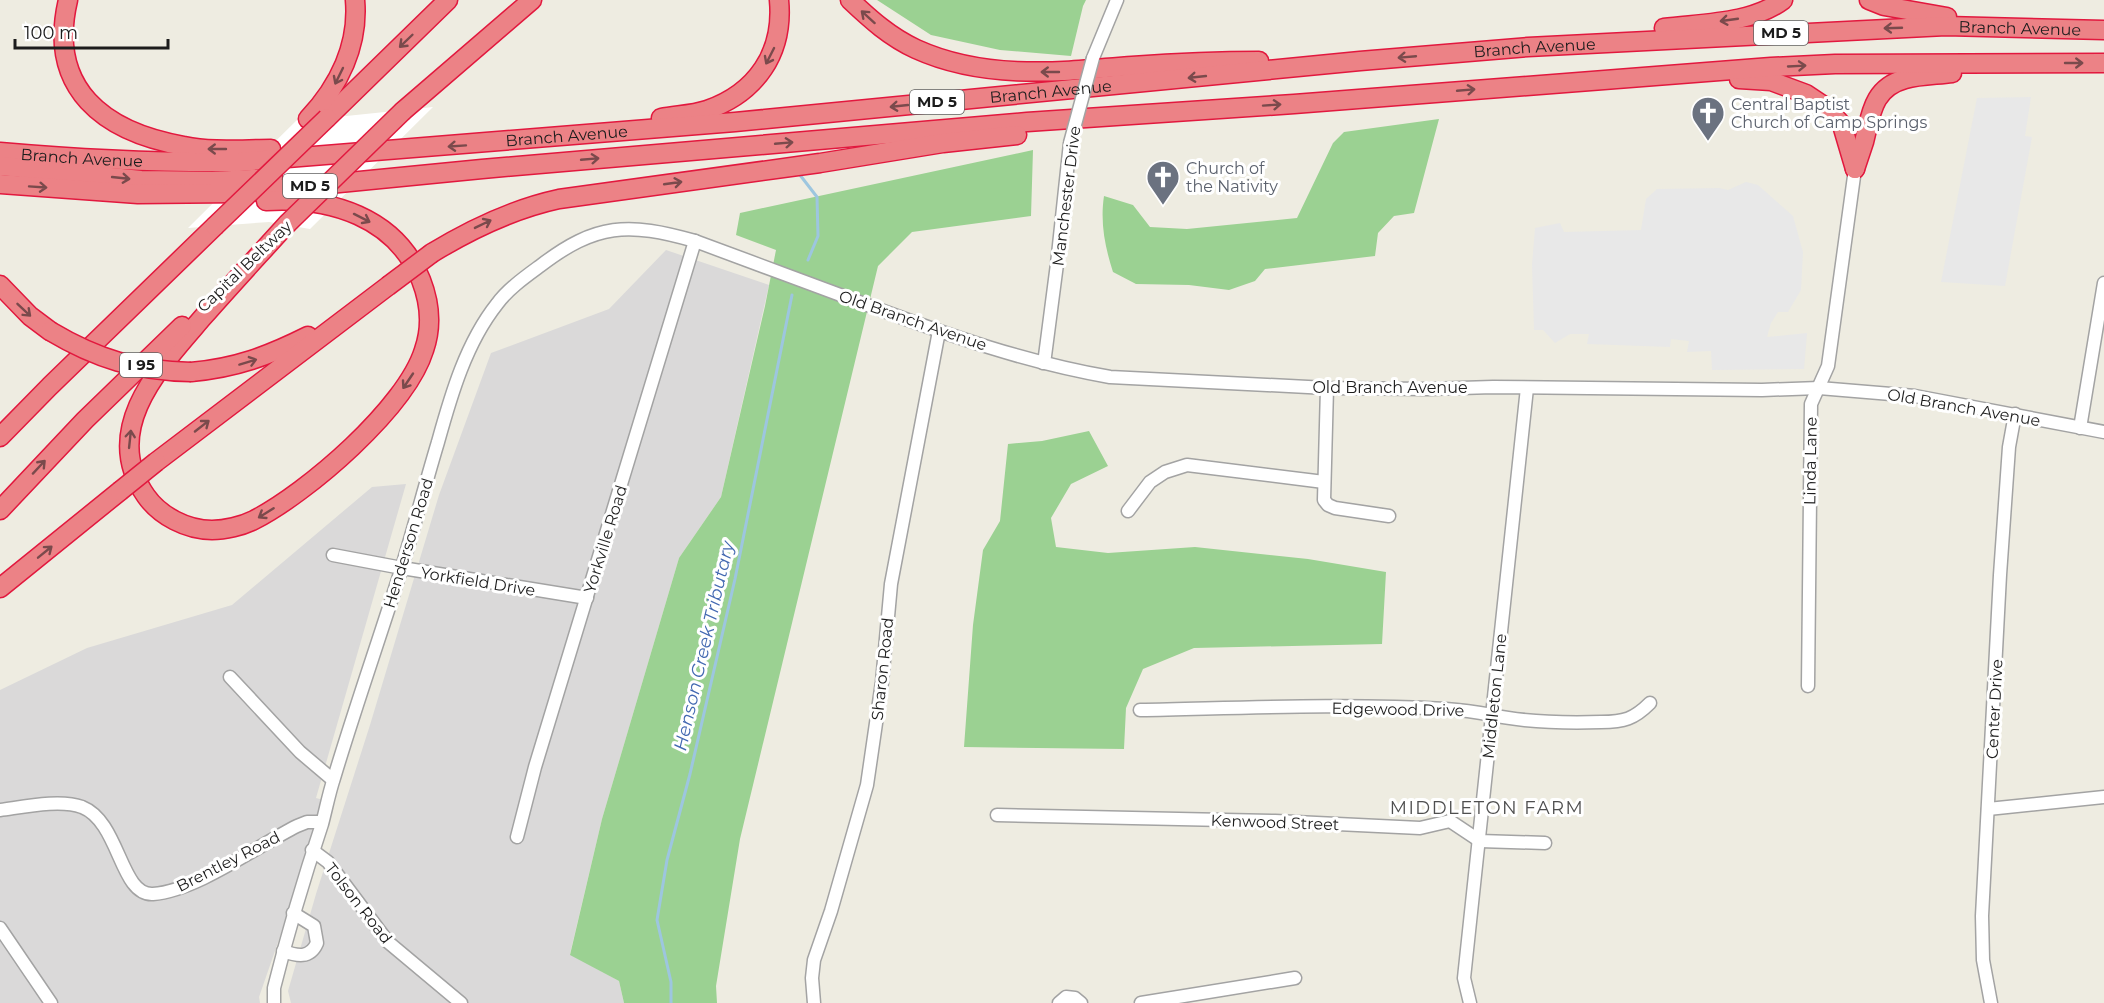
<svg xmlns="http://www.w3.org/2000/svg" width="2104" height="1003" viewBox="0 0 2104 1003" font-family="Montserrat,sans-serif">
	<rect width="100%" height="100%" fill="#eeece1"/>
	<g fill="#dad9d9">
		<polygon points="666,250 769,285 721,497 679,558 602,819 570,954 619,981 624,1003 291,1003 288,991 316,894 370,725 439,495 491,353 609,309"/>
		<polygon points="406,484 316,798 327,801 259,997 260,1003 0,1003 0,690 87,648 232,605 372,487"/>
	</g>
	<g fill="#9bd192">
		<polygon points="877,0 1086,0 1083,6 1071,56 1000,50 931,35"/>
		<path d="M1439 119 1414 213 1394 216 1378 233 1375 256 1265 269 1255 281 1229 290 1189 285 1136 284 1113 272C1105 247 1100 223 1104 196L1133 205 1150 227 1187 229 1297 218 1333 143 1344 132Z"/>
		<polygon points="1033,150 1031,216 912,232 878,266 740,839 716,986 717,1003 624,1003 619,981 570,955 602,819 679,558 721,497 765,306 776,250 736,235 740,213"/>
		<polygon points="1089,431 1108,466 1071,484 1051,518 1056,547 1108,553 1195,547 1308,559 1386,572 1382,644 1194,648 1143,669 1126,708 1124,749 964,747 973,625 983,550 1000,521 1008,444 1042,441"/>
	</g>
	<g fill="#e8e8e8">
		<polygon points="2031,97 2025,136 2032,137 2005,286 1941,282 1977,98"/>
		<polygon points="1746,182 1758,185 1793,216 1803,252 1801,290 1788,312 1778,312 1771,323 1767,337 1807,333 1804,369 1712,370 1711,351 1687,352 1689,341 1671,339 1670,347 1587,344 1589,334 1570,334 1555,343 1543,330 1534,330 1532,265 1535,228 1560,223 1564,232 1641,230 1646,199 1657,189 1719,188 1728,190"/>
	</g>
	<polygon fill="#fff" points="433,107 310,229 269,222 188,228 299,118 327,118"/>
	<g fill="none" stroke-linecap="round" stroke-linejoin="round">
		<g stroke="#9dc6df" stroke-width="3">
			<polyline points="800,175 817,197 818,236 808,260"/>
			<polyline points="671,1003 671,982 657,920 667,860 690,774 735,579 792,295"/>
		</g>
		<g stroke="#a3a3a3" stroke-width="15">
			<g id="minor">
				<polyline points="1093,58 1117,0"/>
				<polyline points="1043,363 1045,356 1057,264 1070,143"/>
				<polyline points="1327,388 1324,500 1328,505 1335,508 1389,516"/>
				<polyline points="2080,428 2104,283"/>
				<polyline points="1128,511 1150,482 1165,472 1187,465 1324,482"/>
				<polyline points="333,555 402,568 587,598"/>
				<polyline points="230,677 300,752 333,780"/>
				<polyline points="1808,686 1811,404 1828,366 1855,169"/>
				<path d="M1140 710C1242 708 1345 703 1446 709 1462 710 1476 712 1492 715 1524 722 1568 723 1601 722 1624 722 1634 719 1650 703"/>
				<polyline points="1988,809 2104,797"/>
				<path d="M0 810C23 807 60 799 82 807 120 822 120 896 153 894 196 891 257 846 297 826L307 822H322"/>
				<polyline points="997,815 1275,821 1420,828 1450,821 1480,841 1545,843"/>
				<polyline points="517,837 535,767 695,241"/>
				<polyline points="312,850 328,862 388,942 461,1003"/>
				<polyline points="0,928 51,1003"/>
				<path d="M283 951C297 956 310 959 317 943L314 926 293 913"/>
				<path d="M274 1003V988C288 932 304 878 322 824 326 809 329 793 334 778 355 708 379 640 401 570 414 528 425 485 438 442 451 395 466 343 497 304 508 289 525 277 540 266 596 223 628 222 695 241 753 263 812 284 870 306 948 335 1028 363 1110 377L1327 388 1428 389 1493 387 1762 390 1819 388 1915 396 2104 432"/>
				<polyline points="814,1003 812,978 814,960 831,911 867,785 882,682 891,584 939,331"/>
				<polyline points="1059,1003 1066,997 1075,998 1081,1003"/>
				<polyline points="1141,1003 1295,978"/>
				<polyline points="1470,1003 1464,978 1527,388"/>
				<polyline points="1991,1003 1983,960 1982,916 2000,575 2009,447 2015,414"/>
			</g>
		</g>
		<g stroke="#e2183e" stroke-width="21">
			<g id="highway">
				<path d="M68 0C47 89 104 132 184 146 212 152 242 149 271 149"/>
				<path d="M850 0C870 19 890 37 916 49 984 80 1059 72 1132 66 1174 63 1216 61 1259 61"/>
				<polyline points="1869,0 1884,6 1947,17"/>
				<path d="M1664 28C1702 23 1751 24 1783 0"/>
				<polyline points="1739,79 1771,81 1806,94 1827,108 1842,125 1855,169"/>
				<polyline points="403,111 532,0"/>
				<polyline points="327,118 448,0"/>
				<path d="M661 118C676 115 692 115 707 110 756 93 784 53 779 0"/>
				<path d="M308 119C339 86 359 45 355 0"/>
				<path id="s1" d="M0 152C80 159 159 163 239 162L735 122 1360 61 1528 47 1946 26 2104 30"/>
				<polyline points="0,166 141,180 213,181 273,178"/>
				<path d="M1855 169C1858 160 1861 151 1864 142 1871 115 1872 88 1905 79 1920 75 1937 75 1952 73"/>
				<polyline points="0,184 138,194 237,193 482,169 1027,122 1294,104 1771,67 1835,64 2104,63"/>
				<path d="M266 201C330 197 396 217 421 280 430 303 432 327 424 350 406 408 307 493 254 520 242 526 225 530 212 530 187 530 160 516 146 496 99 429 161 366 203 317 231 285 259 255 287 224"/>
				<path d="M432 253C473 228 513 209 559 199L820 163 943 143 1017 135"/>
				<polyline points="0,285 30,316 50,331"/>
				<path d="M191 372C236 368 268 356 308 336"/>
				<polyline points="0,437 50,386 215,226"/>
				<polyline points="156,462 388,286"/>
				<polyline points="0,510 85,420 182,326"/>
				<polyline points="0,588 120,491"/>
			</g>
		</g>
		<use href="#minor" stroke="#fff" stroke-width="12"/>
		<use href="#highway" stroke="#ec8286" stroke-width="18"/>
		<g stroke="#a3a3a3" stroke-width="15" stroke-linecap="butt">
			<polyline id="minor-bridge" points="1070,143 1093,58"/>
		</g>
		<g stroke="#e2183e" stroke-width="21" stroke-linecap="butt">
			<g id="highway-bridge">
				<polyline points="287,224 403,111"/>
				<polyline points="215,226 327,118"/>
				<polyline points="388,286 432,253"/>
				<path d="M50 331C97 359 137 371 191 372"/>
				<polyline points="120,491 156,462"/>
			</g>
		</g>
		<use href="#minor-bridge" stroke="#fff" stroke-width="12"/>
		<use href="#highway-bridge" stroke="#ec8286" stroke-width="18"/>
	</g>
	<defs><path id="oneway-shaft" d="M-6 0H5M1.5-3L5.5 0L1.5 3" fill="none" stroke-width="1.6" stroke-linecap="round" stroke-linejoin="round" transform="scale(1.5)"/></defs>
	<g stroke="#7a4a4c">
		<use href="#oneway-shaft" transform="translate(868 17) rotate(-138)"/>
		<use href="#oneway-shaft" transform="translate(1729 20) rotate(172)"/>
		<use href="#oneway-shaft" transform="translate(1893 28) rotate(178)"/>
		<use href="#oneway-shaft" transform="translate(406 41) rotate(136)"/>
		<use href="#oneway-shaft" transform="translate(770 56) rotate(117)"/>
		<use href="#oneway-shaft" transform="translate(1407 57) rotate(175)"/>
		<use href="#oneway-shaft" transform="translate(2074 63)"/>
		<use href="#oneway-shaft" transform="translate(1797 66) rotate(-3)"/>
		<use href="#oneway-shaft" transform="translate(1050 72) rotate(-180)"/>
		<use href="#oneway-shaft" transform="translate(339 76) rotate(116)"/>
		<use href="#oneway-shaft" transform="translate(1197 77) rotate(174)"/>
		<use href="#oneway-shaft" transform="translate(1466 90) rotate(-5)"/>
		<use href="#oneway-shaft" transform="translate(1272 105) rotate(-4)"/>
		<use href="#oneway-shaft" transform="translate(899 106) rotate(174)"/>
		<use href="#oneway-shaft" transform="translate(784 143) rotate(-5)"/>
		<use href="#oneway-shaft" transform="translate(457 146) rotate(176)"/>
		<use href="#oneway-shaft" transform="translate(217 149) rotate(-180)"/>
		<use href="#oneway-shaft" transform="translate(590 159) rotate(-5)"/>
		<use href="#oneway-shaft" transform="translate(121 178) rotate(6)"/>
		<use href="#oneway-shaft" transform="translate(673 183) rotate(-8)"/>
		<use href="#oneway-shaft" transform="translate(38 187) rotate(4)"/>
		<use href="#oneway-shaft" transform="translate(362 218) rotate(27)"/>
		<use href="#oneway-shaft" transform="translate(483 224) rotate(-26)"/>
		<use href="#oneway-shaft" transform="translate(24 310) rotate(43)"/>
		<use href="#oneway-shaft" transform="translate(248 362) rotate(-17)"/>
		<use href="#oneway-shaft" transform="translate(408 381) rotate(124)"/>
		<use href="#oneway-shaft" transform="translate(202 426) rotate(-38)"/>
		<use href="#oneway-shaft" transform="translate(130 439) rotate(-84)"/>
		<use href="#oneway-shaft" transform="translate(39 467) rotate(-47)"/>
		<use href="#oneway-shaft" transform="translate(266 513) rotate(148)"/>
		<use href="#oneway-shaft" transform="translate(45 552) rotate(-39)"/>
	</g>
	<defs>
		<g id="church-pin" transform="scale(1.725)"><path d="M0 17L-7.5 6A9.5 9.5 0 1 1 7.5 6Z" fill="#6b7280" stroke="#fff"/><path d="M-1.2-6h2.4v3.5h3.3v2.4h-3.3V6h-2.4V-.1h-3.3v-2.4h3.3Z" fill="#fff"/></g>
	</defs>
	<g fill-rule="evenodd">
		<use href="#church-pin" x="1708" y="113"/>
		<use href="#church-pin" x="1163" y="177"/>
	</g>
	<g text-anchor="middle" stroke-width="6" stroke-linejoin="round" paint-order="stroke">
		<g fill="#fff" stroke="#606060" stroke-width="1.5">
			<rect x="1754" y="21" width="54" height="24" rx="4.5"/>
			<rect x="910" y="90" width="54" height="24" rx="4.5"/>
			<rect x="283" y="174" width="54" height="24" rx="4.5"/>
			<rect x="120" y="353" width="42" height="24" rx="4.5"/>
		</g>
		<g font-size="15" font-weight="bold" fill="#1c1c1c">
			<text x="1781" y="38">MD 5</text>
			<text x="937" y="107">MD 5</text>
			<text x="310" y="191">MD 5</text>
			<text x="141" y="370">I 95</text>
		</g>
		<g font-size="16" fill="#1c1c1c" stroke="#fff">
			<text dy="6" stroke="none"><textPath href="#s1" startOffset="2026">Branch Avenue</textPath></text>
			<text dy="6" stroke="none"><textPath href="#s1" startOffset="1540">Branch Avenue</textPath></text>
			<text dy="6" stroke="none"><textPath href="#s1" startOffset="1054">Branch Avenue</textPath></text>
			<text dy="6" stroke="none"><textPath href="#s1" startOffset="568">Branch Avenue</textPath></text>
			<text dy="6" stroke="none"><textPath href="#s1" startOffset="82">Branch Avenue</textPath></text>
			<text transform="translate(1066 196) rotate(-83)" y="6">Manchester Drive</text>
			<text transform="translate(244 266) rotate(-44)" y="6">Capital Beltway</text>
			<text transform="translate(913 320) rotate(19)" y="6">Old Branch Avenue</text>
			<text x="1390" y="393">Old Branch Avenue</text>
			<text transform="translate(1964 407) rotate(10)" y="6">Old Branch Avenue</text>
			<text transform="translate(1810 461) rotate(-89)" y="6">Linda Lane</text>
			<text transform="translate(605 539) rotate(-73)" y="6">Yorkville Road</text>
			<text transform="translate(408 543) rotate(-73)" y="6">Henderson Road</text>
			<text transform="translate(478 581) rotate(9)" y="6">Yorkfield Drive</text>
			<text transform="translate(882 669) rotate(-84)" y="6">Sharon Road</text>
			<text transform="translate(1494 696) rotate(-84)" y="6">Middleton Lane</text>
			<text transform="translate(1398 709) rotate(1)" y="6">Edgewood Drive</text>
			<text transform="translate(1994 709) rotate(-87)" y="6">Center Drive</text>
			<text transform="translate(1275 822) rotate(2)" y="6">Kenwood Street</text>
			<text transform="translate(228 861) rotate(-27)" y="6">Brentley Road</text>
			<text transform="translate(359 903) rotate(52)" y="6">Tolson Road</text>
		</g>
		<g font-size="16" fill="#5b616d" stroke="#fff" text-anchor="start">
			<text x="1731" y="110">Central Baptist<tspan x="1731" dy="18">Church of Camp Springs</tspan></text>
			<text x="1186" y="174">Church of<tspan x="1186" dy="18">the Nativity</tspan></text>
		</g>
		<g font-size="18" font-style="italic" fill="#4369b1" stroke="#fff">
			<text transform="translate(704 646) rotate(-77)" y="6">Henson Creek Tributary</text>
		</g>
		<g font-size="18" letter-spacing="1.5" fill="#4f4f4f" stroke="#fff">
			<text x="1487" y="814">MIDDLETON FARM</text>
		</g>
	</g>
	<path d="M15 39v9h153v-9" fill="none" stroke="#1c1c1c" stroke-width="3"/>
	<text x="24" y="39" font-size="18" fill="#1c1c1c" stroke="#ffffff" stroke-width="4.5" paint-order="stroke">100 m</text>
</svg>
